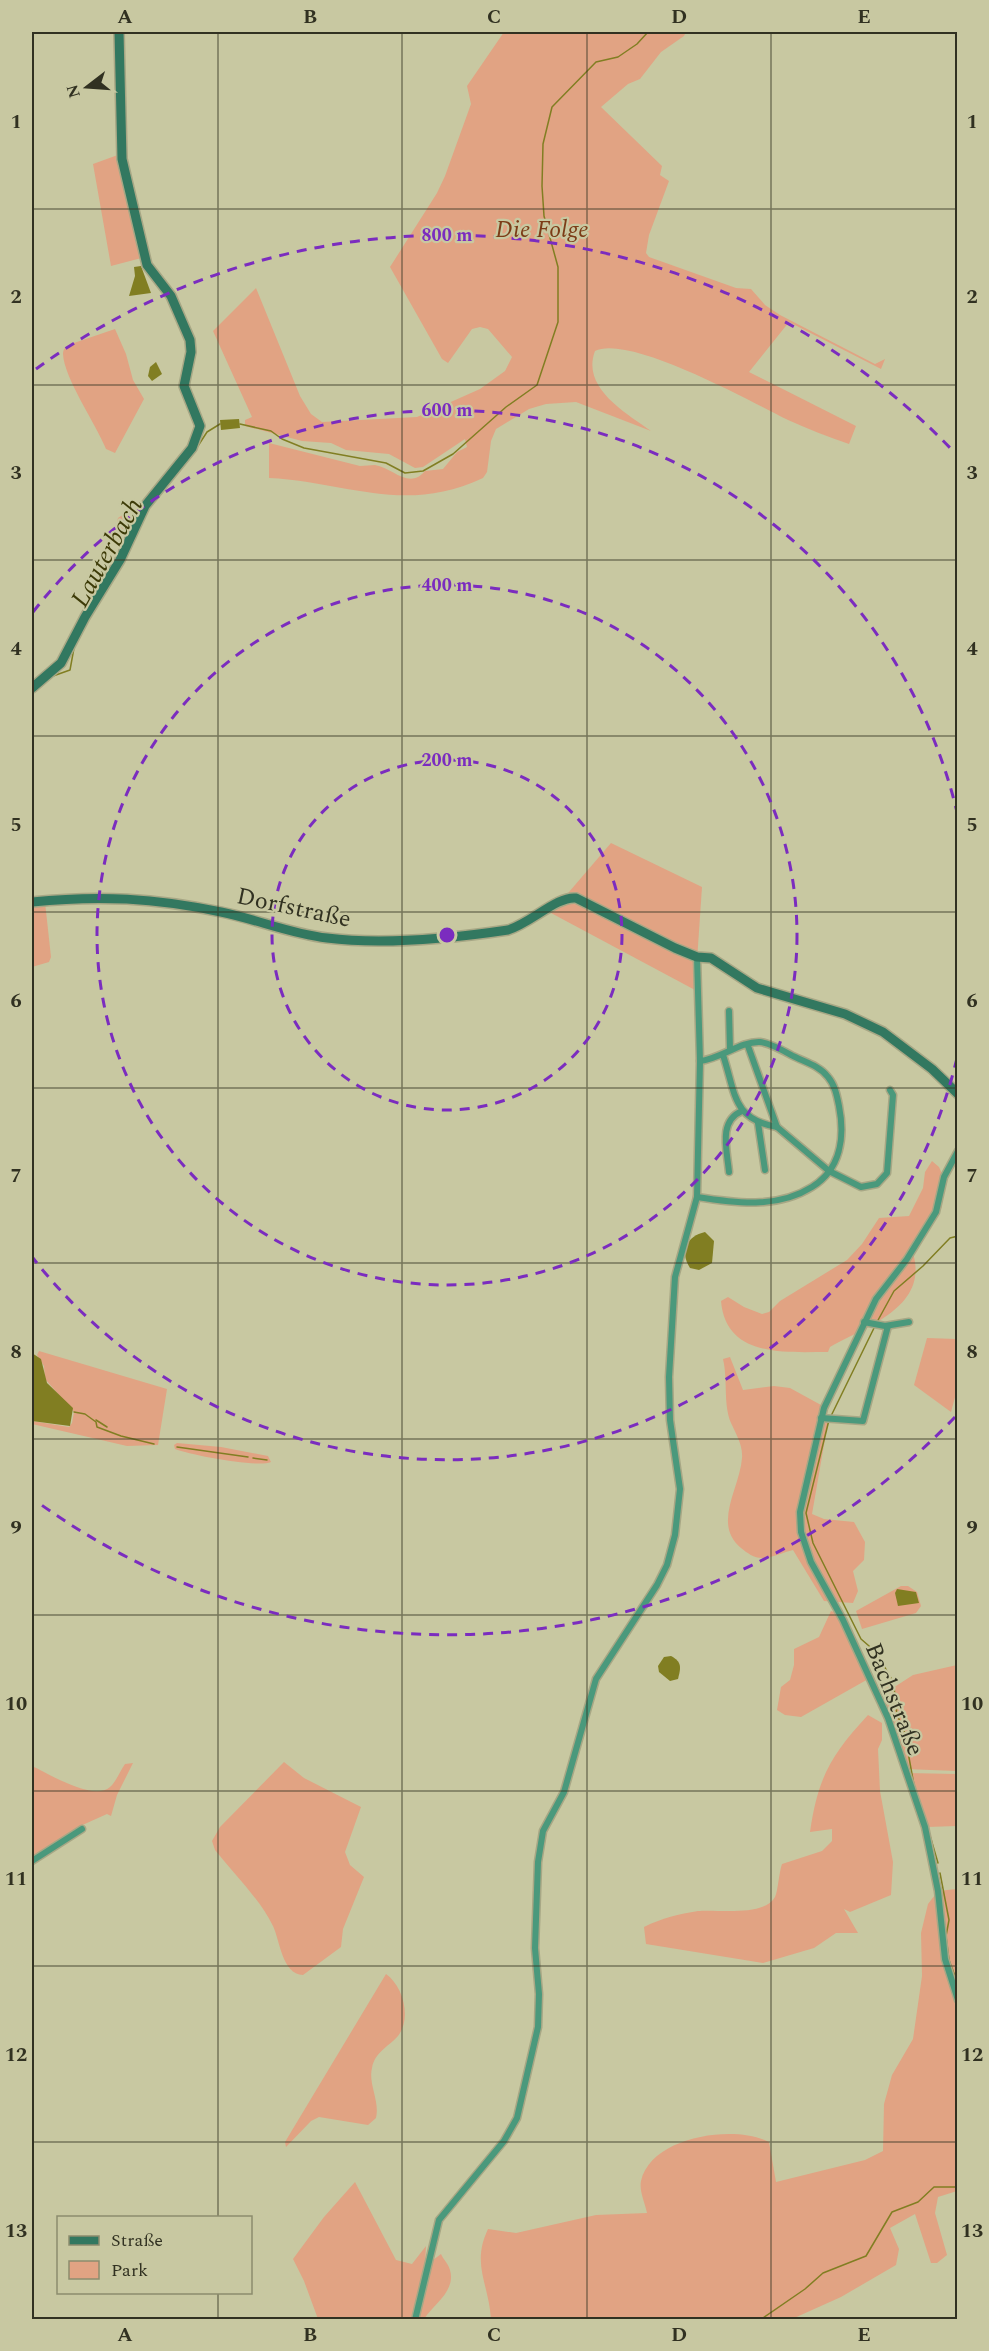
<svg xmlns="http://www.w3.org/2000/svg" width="989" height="2351" viewBox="0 0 989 2351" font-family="Spectral,serif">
	<rect width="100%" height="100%" fill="#c8c8a1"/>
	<g fill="#e1a383">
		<path d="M504 32H686L684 36 661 52 640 79 628 84 601 107 662 166 660 175 669 181 649 235 646 253 649 257 736 288 751 289 765 305 780 315 875 364 885 359 881 369 789 322 749 372 856 426 849 444C828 437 808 429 788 420 753 403 630 334 595 351 581 388 626 413 651 431L576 402 546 404 529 409 496 429 491 441 487 472 483 478C404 515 348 482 269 478V443L360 466C365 466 370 465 375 465 393 468 409 490 425 471L443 469 457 452 467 447 465 439 423 467 415 468 389 454 346 450 331 443 302 441 245 426V420L252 417 213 331 256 288 300 396 311 414 322 422 417 417 480 389 505 371 512 357 488 329 480 327 472 329 448 363 442 359 390 267 437 193 445 176 471 104 467 86Z"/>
		<polygon points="126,152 127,167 149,256 111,266 93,164"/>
		<path d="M115 329 126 354 133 380 144 399 115 453 106 449C96 424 64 378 63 354 63 348 67 346 71 344Z"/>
		<polygon points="124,514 131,518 127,521 132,528 126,535 116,527 118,518"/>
		<polygon points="611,843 702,887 695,990 551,913"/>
		<polygon points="45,902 51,957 49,962 32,967 32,903"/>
		<path d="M932 1161 939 1167 943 1176 942 1207 928 1224 913 1253C929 1307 867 1326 830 1347L828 1352C785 1352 726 1358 721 1301L728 1297 744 1307 762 1314 769 1312 780 1301 847 1260 862 1244 879 1218 909 1216 923 1188 925 1172Z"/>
		<polygon points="927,1338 957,1339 957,1390 951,1412 914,1385"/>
		<polygon points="39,1351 167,1389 158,1445 127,1446 32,1424 32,1421 69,1427 72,1423 74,1412 45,1379 44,1366 37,1355"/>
		<path d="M730 1357 743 1390 774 1386 790 1388 821 1405 828 1422 812 1514 824 1519 854 1522 865 1542 864 1560 853 1571 858 1591 853 1603 824 1601 793 1550C784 1552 772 1558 762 1558 754 1558 747 1553 741 1548 712 1524 740 1488 742 1458 743 1445 736 1434 731 1423 723 1404 728 1380 723 1359Z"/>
		<path d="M177 1443 221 1447 268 1456 271 1462C257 1468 191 1455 175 1449L174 1445Z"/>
		<polygon points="901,1586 908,1586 917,1592 921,1606 916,1613 862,1629 856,1611"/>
		<polygon points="831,1611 840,1614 870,1678 801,1717 785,1715 777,1710 781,1687 790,1680 794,1665 794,1649 819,1637"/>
		<polygon points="957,1665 957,1771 905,1769 883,1690 890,1685 896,1686 913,1675"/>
		<path d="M868 1715 882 1723V1740L878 1749 880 1791 893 1862 891 1895 850 1912 844 1909 858 1933H836L814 1948 763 1963 646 1944 644 1927C662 1918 679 1914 698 1911 717 1909 764 1917 775 1897 778 1891 779 1872 782 1864L822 1851 832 1841V1829L810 1832C818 1777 831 1755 868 1715Z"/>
		<path d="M284 1762 304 1778 361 1807 345 1852 350 1865 364 1877 343 1929 341 1947 303 1975C282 1974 280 1941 273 1926 259 1898 234 1874 215 1850L212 1841 220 1827Z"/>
		<path d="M133 1763 117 1795 111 1816 107 1814 78 1827 32 1857V1766C48 1773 93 1802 110 1787 116 1782 120 1771 125 1764Z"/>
		<polygon points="906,1773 957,1774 957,1826 927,1827"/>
		<path d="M957 1889V2191L938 2197 935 2213 947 2255 937 2263H931L915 2214 890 2228 899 2249 896 2265 841 2297 792 2319 491 2320C489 2283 471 2265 488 2229L516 2233 596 2215 647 2213C645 2203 639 2191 641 2181 651 2136 735 2124 769 2142L776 2182 865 2160 883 2151 884 2104 892 2075 913 2039 922 1976 921 1933 928 1904 938 1891Z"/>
		<path d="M386 1974C403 1986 412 2018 398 2036 388 2047 375 2052 372 2068 368 2084 380 2101 376 2118L368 2125 319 2117 311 2121 286 2147 285 2142Z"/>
		<polygon points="355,2182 396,2260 412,2264 426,2246 425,2265 411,2319 318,2319 304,2281 293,2259 324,2217"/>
		<path d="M441 2254C443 2259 448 2263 450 2270 456 2291 434 2304 424 2319L418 2320 433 2260Z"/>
	</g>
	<g fill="#817e22">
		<polygon points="141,266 151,293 129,296 135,276 134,267"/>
		<polygon points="156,362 162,374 152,381 148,376 150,367"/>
		<polygon points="239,419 240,428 221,430 220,420"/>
		<path d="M705 1232 714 1241 712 1263 699 1270 690 1268C679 1251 687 1236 705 1232Z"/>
		<polygon points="32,1353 41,1359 47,1383 73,1408 70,1426 32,1421"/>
		<polygon points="897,1589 916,1592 919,1603 898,1606 895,1593"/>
		<path d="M671 1656C682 1662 681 1667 678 1679L670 1681 659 1672 658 1666 664 1657Z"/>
	</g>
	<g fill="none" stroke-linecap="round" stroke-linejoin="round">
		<g stroke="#817e22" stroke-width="1.5">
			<polyline points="240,424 271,431 282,439 304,448 386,463 405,473 423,471 453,454 506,407 537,385 558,322 558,267 544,216 542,186 543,144 552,107 596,62 618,57 637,44 648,32"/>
			<polyline points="196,449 207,432 220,424"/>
			<polyline points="53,676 70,670 74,648"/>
			<polyline points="877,1322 894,1291 923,1266 950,1238 958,1236"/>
			<polyline points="74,1412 85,1414 96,1422 97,1427 121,1436 154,1444"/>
			<polyline points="831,1416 875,1326"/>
			<polyline points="96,1420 107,1427"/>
			<polyline points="829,1420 806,1513 813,1543 861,1639 876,1652 891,1678"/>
			<polyline points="177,1447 248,1457"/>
			<polyline points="253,1458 267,1460"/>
			<polyline points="894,1687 897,1715 904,1730 914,1785"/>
			<polyline points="924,1815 938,1863"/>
			<polyline points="940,1873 949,1920 946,1936 949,1960 958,1984"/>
			<polyline points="760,2320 805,2289 823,2273 866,2256 892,2212 918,2202 934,2187 958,2187"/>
		</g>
		<g stroke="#a7a785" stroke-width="9">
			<g id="street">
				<polyline points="729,1011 730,1049"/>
				<polyline points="748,1046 777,1127 829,1171 861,1187 877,1184 887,1173 893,1095 890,1090"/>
				<path d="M723 1055C736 1094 732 1119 777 1127"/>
				<polyline points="758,1123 765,1170"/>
				<polyline points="958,1151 944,1177 936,1212 907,1259 876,1299 824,1408 800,1512 801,1532 811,1562 843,1620 888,1718 925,1827 938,1891 945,1959 958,2000"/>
				<path d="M729 1172C727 1150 718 1121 742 1111"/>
				<path d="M697 1197C735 1203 777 1209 812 1187 841 1169 845 1137 839 1106 837 1096 835 1085 828 1077 820 1066 805 1062 793 1056 784 1051 770 1043 760 1042 741 1041 720 1059 700 1061"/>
				<polyline points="864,1322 885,1326 909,1322"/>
				<polyline points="821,1418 863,1421 888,1326"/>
				<polyline points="32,1861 82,1829"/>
				<polyline points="415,2320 439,2220 504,2141 517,2118 538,2027 539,1994 535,1948 538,1862 543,1831 564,1792 596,1679 657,1585 667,1565 675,1535 680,1489 670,1420 669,1377 675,1277 697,1197 700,1061 697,957"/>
			</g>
		</g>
		<g stroke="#a7a785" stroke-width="12">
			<g id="secondary">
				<polyline points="32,688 61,663 85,617 120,560 145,506 192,448 200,426 184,386 191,352 190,340 171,296 147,265 122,159 119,32"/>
				<path d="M32 902C99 895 155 898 221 912 256 919 291 934 327 938 381 945 454 938 508 930 531 923 557 896 576 898L675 948 697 957 711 958 757 988 845 1014 883 1032 932 1069 958 1094"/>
			</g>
		</g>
		<use href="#street" stroke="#4a997c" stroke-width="6"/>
		<use href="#secondary" stroke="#327860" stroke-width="9"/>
	</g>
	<path fill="none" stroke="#313121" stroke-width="1.5" stroke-opacity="0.55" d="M218 32V2218M402 32V2320M587 32V2320M771 32V2320M32 209H958M32 385H958M32 560H958M32 736H958M32 912H958M32 1088H958M32 1263H958M32 1439H958M32 1615H958M32 1791H958M32 1966H958M32 2142H958M218 2292V2320"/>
	<g fill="none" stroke="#7b2cbf" stroke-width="3" stroke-dasharray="10 8">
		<circle cx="447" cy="935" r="175"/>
		<circle cx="447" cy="935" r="350"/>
		<path d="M957 1058A525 525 0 0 1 33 1258M33 612A525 525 0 0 1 957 812"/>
		<path d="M955 1417A700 700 0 0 1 36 1501M36 369A700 700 0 0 1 955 453"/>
	</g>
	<g text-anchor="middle" stroke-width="4.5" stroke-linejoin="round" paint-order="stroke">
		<g font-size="24" font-style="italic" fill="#7c3c17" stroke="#c8c8a1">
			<text x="542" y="237">Die Folge</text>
		</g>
		<g font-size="24" fill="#313121" stroke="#c8c8a1">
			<text transform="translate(294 907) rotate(12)" y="8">Dorfstraße</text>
			<text transform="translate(895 1699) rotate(68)" y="8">Bachstraße</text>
		</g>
		<g font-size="26" font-style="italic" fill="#3d3b08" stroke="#c8c8a1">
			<text transform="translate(106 552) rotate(-61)" y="9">Lauterbach</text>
		</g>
	</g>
	<circle cx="447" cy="935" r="9" fill="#7b2cbf" stroke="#c8c8a1" stroke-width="3"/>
	<g font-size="18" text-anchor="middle" font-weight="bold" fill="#7b2cbf" stroke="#c8c8a1" stroke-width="4.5" stroke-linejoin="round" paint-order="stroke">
		<text x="447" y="241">800 m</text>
		<text x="447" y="416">600 m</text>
		<text x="447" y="591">400 m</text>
		<text x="447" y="766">200 m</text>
	</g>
	<rect width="989" height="2351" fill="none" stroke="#c8c8a1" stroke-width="66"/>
	<rect x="57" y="2216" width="195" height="78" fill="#c8c8a1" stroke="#8c8c6e" stroke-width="1.5"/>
	<rect x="69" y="2236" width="30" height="9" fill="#327860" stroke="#8c8c6e" stroke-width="1.5"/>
	<text x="111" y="2246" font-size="18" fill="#313121">Straße</text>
	<rect x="69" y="2261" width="30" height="18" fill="#e1a383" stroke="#8c8c6e" stroke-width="1.5"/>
	<text x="111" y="2276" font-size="18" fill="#313121">Park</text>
	<g transform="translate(87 87) rotate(253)" stroke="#c8c8a1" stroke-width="4.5" paint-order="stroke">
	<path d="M0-4.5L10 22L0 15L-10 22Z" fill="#313121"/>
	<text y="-9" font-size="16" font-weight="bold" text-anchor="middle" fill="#313121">N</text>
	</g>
	<rect x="33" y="33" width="923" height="2285" fill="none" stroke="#313121" stroke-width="2"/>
	<g font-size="20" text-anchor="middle" font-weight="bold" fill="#313121">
		<text x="125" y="23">A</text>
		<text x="310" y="23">B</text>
		<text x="494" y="23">C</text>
		<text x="679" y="23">D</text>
		<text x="864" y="23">E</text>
		<text x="16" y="128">1</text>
		<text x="972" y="128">1</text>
		<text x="16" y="303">2</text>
		<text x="972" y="303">2</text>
		<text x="16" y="479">3</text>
		<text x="972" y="479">3</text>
		<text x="16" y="655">4</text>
		<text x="972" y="655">4</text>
		<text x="16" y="831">5</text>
		<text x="972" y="831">5</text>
		<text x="16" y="1007">6</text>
		<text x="972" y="1007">6</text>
		<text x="16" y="1182">7</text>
		<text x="972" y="1182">7</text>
		<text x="16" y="1358">8</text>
		<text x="972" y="1358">8</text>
		<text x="16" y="1534">9</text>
		<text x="972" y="1534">9</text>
		<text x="16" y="1710">10</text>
		<text x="972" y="1710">10</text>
		<text x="16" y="1885">11</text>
		<text x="972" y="1885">11</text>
		<text x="16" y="2061">12</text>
		<text x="972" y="2061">12</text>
		<text x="16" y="2237">13</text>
		<text x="972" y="2237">13</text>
		<text x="125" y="2341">A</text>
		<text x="310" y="2341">B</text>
		<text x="494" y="2341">C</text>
		<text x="679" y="2341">D</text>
		<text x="864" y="2341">E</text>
	</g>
</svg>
